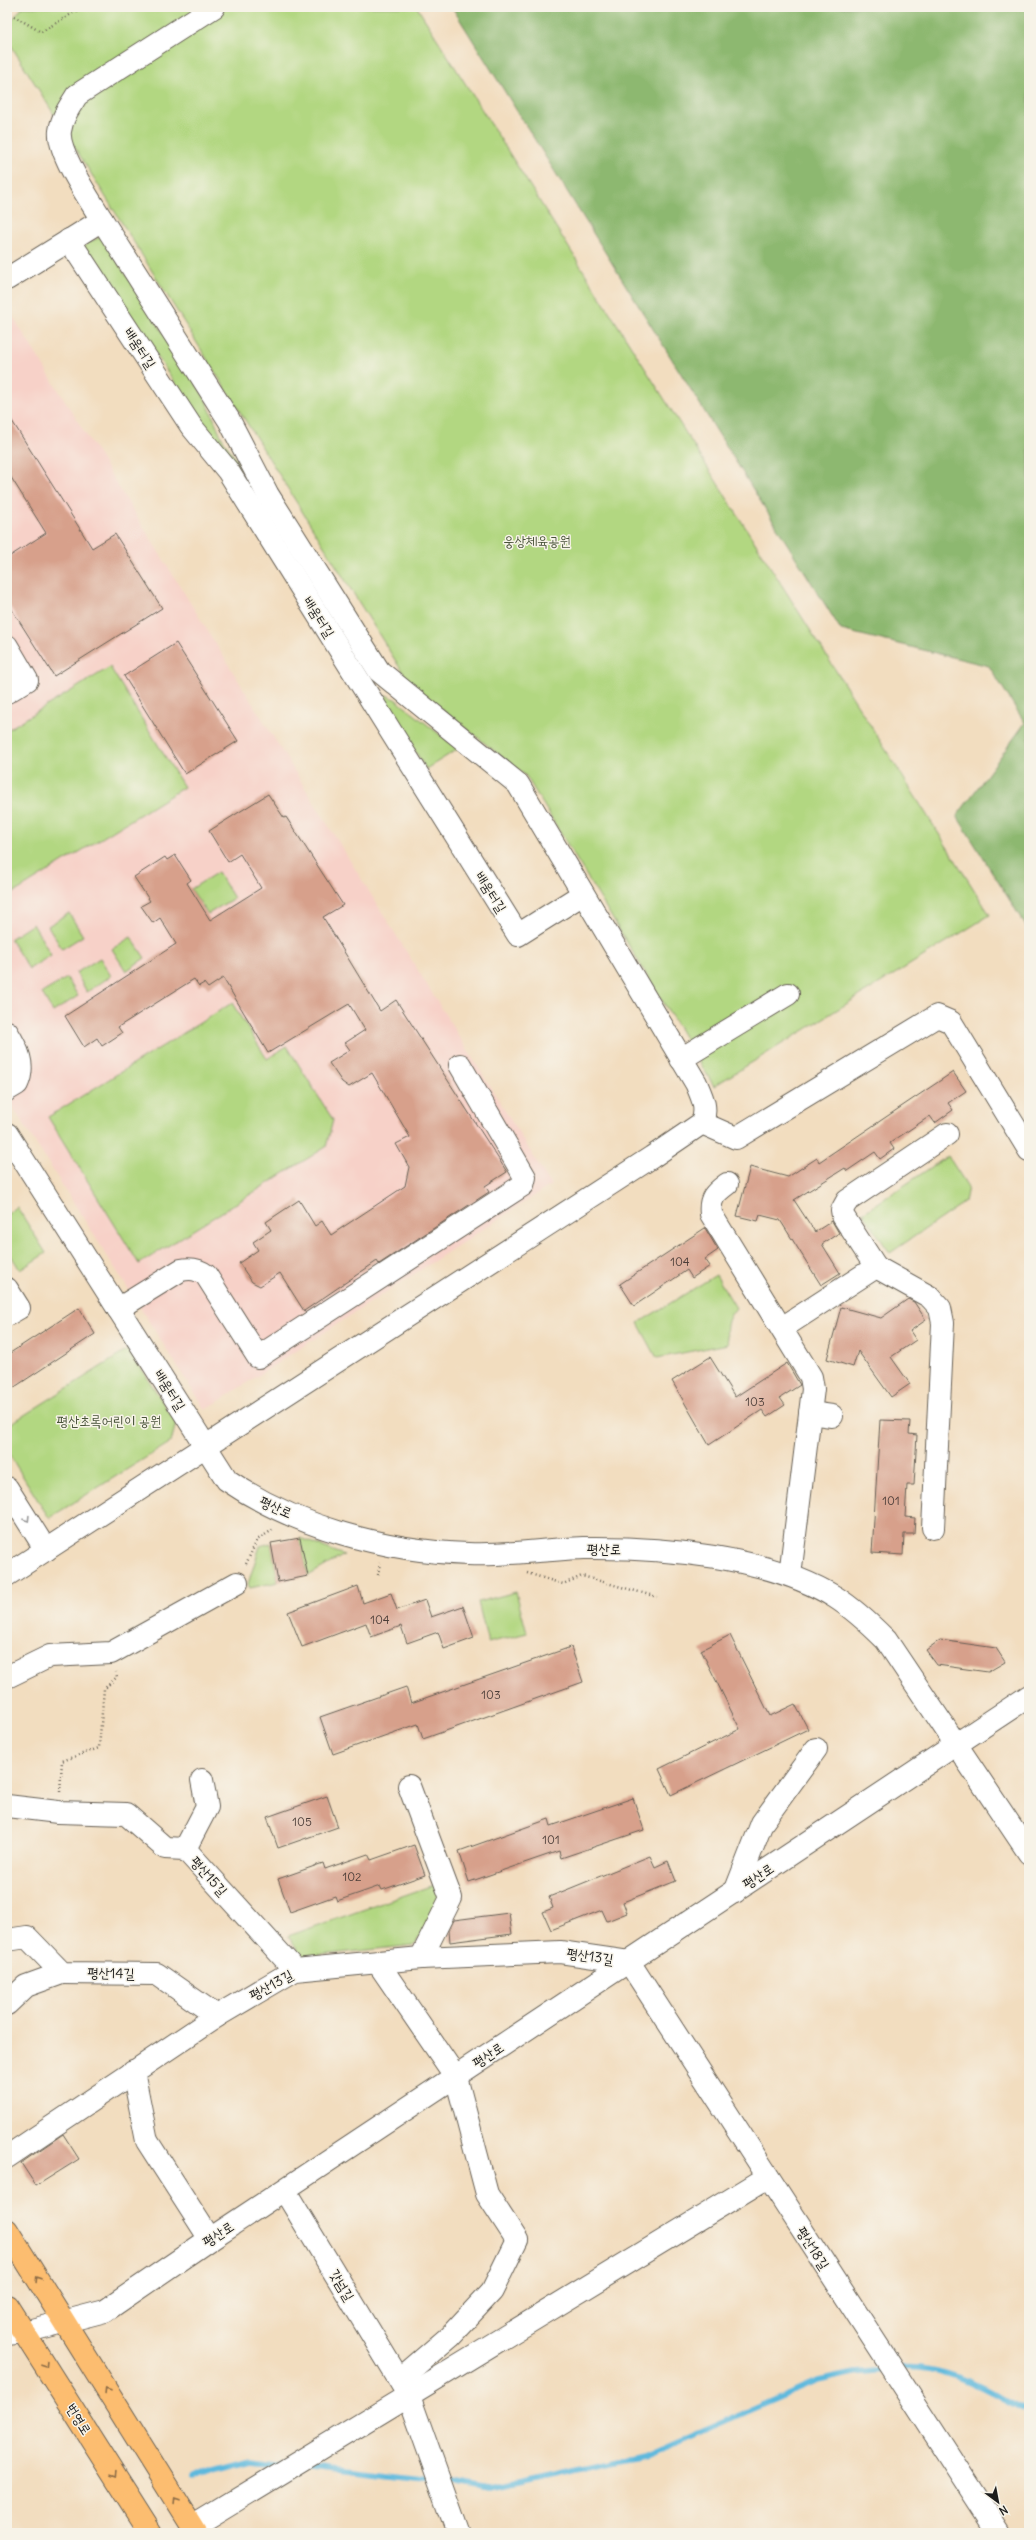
<svg xmlns="http://www.w3.org/2000/svg" width="1036" height="2540" viewBox="0 0 1036 2540" font-family="Delius,'Poor Story',sans-serif">
	<rect width="100%" height="100%" fill="#f7f3e8"/>
	<filter id="ink" filterUnits="userSpaceOnUse"><feTurbulence type="fractalNoise" baseFrequency=".025" numOctaves="2"/><feDisplacementMap in="SourceGraphic" scale="8" xChannelSelector="R" yChannelSelector="G"/><feConvolveMatrix kernelMatrix="1 2 1 2 8 2 1 2 1" color-interpolation-filters="sRGB"/></filter>
	<filter id="wash" filterUnits="userSpaceOnUse"><feTurbulence type="fractalNoise" baseFrequency=".012" numOctaves="4" result="noise"/><feDisplacementMap in="SourceGraphic" scale="16" xChannelSelector="R" yChannelSelector="G"/><feGaussianBlur stdDeviation="0.9" result="paint"/><feColorMatrix in="noise" values="0 0 0 0 0 0 0 0 0 0 0 0 0 0 0 0 0 1.4 0 .05"/><feComposite in="paint" operator="in"/></filter>
	<g filter="url(#wash)">
		<rect width="100%" height="100%" fill="#f2ddbf"/>
		<polygon fill="#f7d1c8" points="7,307 551,1185 205,1410 7,1098"/>
		<g fill="#b2d781" stroke="#677a4e">
			<polygon points="23,7 417,7 990,915 714,1086 526,776 410,684 7,39 7,25"/>
			<polygon points="100,237 103,239 205,398 222,438 351,639 349,643 84,247 89,242"/>
			<polygon points="110,667 184,787 7,897 7,730"/>
			<polygon points="386,695 395,699 458,749 426,769 384,700"/>
			<polygon points="218,872 234,898 208,914 191,889"/>
			<polygon points="69,913 83,936 62,949 48,926"/>
			<polygon points="33,924 51,955 29,969 10,939"/>
			<polygon points="131,937 145,958 126,971 112,949"/>
			<polygon points="100,958 111,976 87,992 76,973"/>
			<polygon points="67,978 78,996 53,1012 42,993"/>
			<polygon points="232,1003 267,1059 287,1046 333,1120 326,1147 139,1264 48,1117"/>
			<polygon points="948,1156 968,1187 965,1202 890,1253 863,1213"/>
			<polygon points="17,1207 46,1253 20,1270 7,1249 7,1214"/>
			<path d="M716 1275 736 1308C726 1319 725 1329 728 1344L657 1358 638 1323Z"/>
			<polygon points="129,1349 176,1423 171,1442 49,1518 7,1451 7,1426"/>
			<polygon points="300,1538 344,1555 308,1576"/>
			<polygon points="271,1543 278,1582 250,1588 248,1584 260,1546"/>
			<polygon points="516,1592 527,1633 488,1643 478,1602"/>
			<polygon points="442,1882 447,1899 414,1945 302,1957 288,1936"/>
		</g>
		<polygon fill="#8db86f" stroke="#546a46" points="452,7 1029,7 1029,931 957,816 1025,723 989,666 841,630"/>
		<g fill="none" stroke-linecap="round" stroke-linejoin="round">
			<g stroke="#5fb9dd" stroke-width="5.5">
				<path d="M899 2368C946 2363 988 2392 1029 2412"/>
				<polyline points="308,2465 434,2479"/>
				<polyline points="194,2478 212,2469 249,2459 285,2463"/>
				<polyline points="444,2481 489,2490 643,2457 817,2381 854,2373 886,2370"/>
			</g>
		</g>
		<g id="blocks">
			<g fill="#d7a08b">
				<polygon points="7,413 92,548 115,534 162,608 54,676 7,602 7,558 46,533 7,471"/>
				<polygon points="176,643 238,741 185,774 124,676"/>
				<polygon points="268,794 284,818 286,817 343,905 323,917 380,1011 396,1000 507,1172 485,1186 489,1192 379,1264 377,1261 304,1311 280,1273 260,1286 252,1282 239,1263 258,1250 253,1242 271,1230 266,1222 299,1200 315,1226 322,1221 331,1235 405,1186 409,1167 396,1144 410,1137 372,1073 349,1087 342,1082 329,1063 350,1050 345,1043 365,1030 349,1004 268,1053 223,978 208,988 204,983 199,986 194,979 118,1027 122,1033 102,1046 97,1038 84,1047 65,1016 176,944 160,918 153,923 141,906 150,901 134,877 165,857 167,860 175,855 191,880 187,883 210,920 261,888 240,854 228,862 209,831"/>
				<polygon points="953,1072 966,1091 948,1103 953,1110 935,1123 930,1116 890,1143 894,1149 880,1159 875,1152 847,1171 845,1168 794,1200 815,1232 832,1221 839,1233 822,1244 840,1273 821,1285 780,1220 760,1215 758,1221 737,1216 750,1167 788,1177 817,1158 819,1162"/>
				<polygon points="705,1228 718,1250 705,1259 710,1266 692,1278 687,1270 634,1306 620,1284"/>
				<polygon points="908,1299 914,1302 926,1320 910,1331 916,1340 891,1357 910,1384 891,1397 858,1351 853,1367 827,1359 841,1307 881,1318"/>
				<polygon points="79,1308 95,1334 7,1392 7,1355"/>
				<polygon points="710,1357 735,1397 787,1363 800,1385 780,1398 785,1405 767,1417 762,1410 709,1445 672,1381"/>
				<polygon points="880,1420 910,1421 909,1434 917,1435 914,1485 907,1485 905,1517 915,1518 914,1534 904,1534 903,1555 872,1553"/>
				<polygon points="300,1538 308,1576 278,1582 271,1543"/>
				<polygon points="358,1586 363,1603 391,1593 397,1610 425,1600 431,1617 463,1606 474,1638 444,1649 438,1632 407,1643 401,1626 371,1637 366,1623 302,1647 288,1612"/>
				<polygon points="730,1635 770,1716 795,1704 808,1729 671,1795 659,1769 740,1729 701,1650"/>
				<polygon points="940,1640 996,1648 1005,1662 988,1672 937,1665 926,1650"/>
				<polygon points="571,1647 583,1682 423,1739 418,1724 333,1754 320,1717 406,1687 411,1703"/>
				<polygon points="327,1796 338,1827 278,1848 267,1817"/>
				<polygon points="633,1798 644,1830 561,1858 559,1851 469,1882 459,1851 549,1819 551,1826"/>
				<polygon points="414,1845 425,1875 382,1890 380,1886 337,1901 335,1896 290,1912 278,1879 323,1863 325,1869 368,1854 371,1860"/>
				<polygon points="650,1856 655,1867 668,1861 676,1881 623,1902 627,1913 607,1921 602,1910 551,1930 543,1912 553,1908 549,1897"/>
				<polygon points="509,1913 512,1934 450,1942 449,1930 454,1920"/>
				<polygon points="63,2134 79,2159 36,2186 21,2163"/>
			</g>
		</g>
	</g>
	<g filter="url(#ink)">
		<use href="#blocks" fill-opacity="0" stroke="#676055" stroke-width="1"/>
		<g fill="none" stroke-linecap="round" stroke-linejoin="round">
			<g stroke="#676055" stroke-width="24">
				<g id="minor">
					<path d="M102 220C91 202 57 152 60 131 62 117 70 106 77 95L214 7"/>
					<polyline points="69,240 191,426 228,471 518,935 583,894"/>
					<path d="M7 279 102 220 229 420 268 495 379 671 518 784 696 1083C702 1097 708 1108 702 1123L652 1157 7 1575"/>
					<polyline points="7,646 27,680 7,692"/>
					<path d="M7 1032C17 1048 26 1065 17 1084L7 1090"/>
					<polyline points="681,1059 788,994"/>
					<polyline points="702,1123 736,1138 937,1016 951,1022 1029,1150"/>
					<path d="M7 1134 227 1480C296 1527 385 1551 468 1554 507 1556 545 1549 584 1548 661 1547 768 1556 835 1597 854 1609 870 1624 886 1640L1029 1853"/>
					<path d="M727 1184C715 1193 709 1198 711 1214L811 1377 813 1389 790 1575"/>
					<polyline points="876,1267 930,1297 940,1308 943,1323 933,1528"/>
					<polyline points="7,1289 19,1308 7,1315"/>
					<path d="M118 1309 181 1270C191 1268 198 1269 206 1275L258 1357 523 1185 525 1177 460 1065"/>
					<polyline points="782,1328 876,1267 843,1216 842,1210 847,1201 947,1134"/>
					<polyline points="810,1413 832,1416"/>
					<polyline points="7,1488 46,1550"/>
					<polyline points="7,1677 50,1656 111,1653 237,1583"/>
					<polyline points="409,1786 451,1898 421,1958"/>
					<polyline points="7,1806 58,1812 126,1814 165,1848 185,1849 295,1970"/>
					<polyline points="185,1849 207,1807 202,1780"/>
					<polyline points="735,1892 762,1823 816,1749"/>
					<polyline points="7,1940 27,1937 62,1973 157,1974 217,2016"/>
					<polyline points="378,1963 456,2077 487,2194 517,2240 492,2291 450,2336 400,2379"/>
					<polyline points="7,2004 26,1986 62,1973"/>
					<polyline points="133,2071 147,2141 210,2239"/>
					<polyline points="7,2157 217,2016 295,1970 421,1958 560,1952 629,1962 999,2533"/>
					<polyline points="285,2191 409,2396 458,2533"/>
					<polyline points="7,2334 24,2332 105,2311 210,2239 1029,1696"/>
					<polyline points="192,2527 768,2177"/>
				</g>
			</g>
			<g stroke="#676055" stroke-width="24">
				<g id="major">
					<polyline points="7,2230 196,2533"/>
					<polyline points="7,2306 151,2533"/>
				</g>
			</g>
			<g stroke="#676055" stroke-width="2.5" stroke-dasharray="1 3" stroke-linecap="butt">
				<polyline points="7,12 41,32 83,7"/>
				<polyline points="246,1564 257,1540 274,1529"/>
				<polyline points="527,1573 563,1584 582,1576 657,1597"/>
				<polyline points="378,1575 380,1563"/>
				<polyline points="60,1792 62,1761 99,1748 104,1689 117,1677 116,1672"/>
			</g>
			<use href="#minor" stroke="#fff" stroke-width="22"/>
			<use href="#major" stroke="#fcbd6f" stroke-width="22"/>
		</g>
		<defs><path id="oneway-chevron" d="M-2-3.5L2.5 0L-2 3.5" fill="none" stroke-width="1.6" stroke-linecap="round" stroke-linejoin="round"/></defs>
		<use stroke="#999" href="#oneway-chevron" transform="translate(27 1519) rotate(58)"/>
		<g stroke="#8c6c46">
			<use href="#oneway-chevron" transform="translate(38 2279) rotate(-122)"/>
			<use href="#oneway-chevron" transform="translate(45 2365) rotate(58)"/>
			<use href="#oneway-chevron" transform="translate(107 2390) rotate(-122)"/>
			<use href="#oneway-chevron" transform="translate(115 2475) rotate(58)"/>
			<use href="#oneway-chevron" transform="translate(176 2500) rotate(-122)"/>
		</g>
	</g>
	<g text-anchor="middle" stroke-width="3" stroke-linejoin="round" paint-order="stroke">
		<g font-size="12" fill="#4b3d38">
			<text x="680" y="1266">104</text>
			<text x="755" y="1406">103</text>
			<text x="891" y="1505">101</text>
			<text x="380" y="1624">104</text>
			<text x="491" y="1699">103</text>
			<text x="302" y="1826">105</text>
			<text x="551" y="1844">101</text>
			<text x="352" y="1881">102</text>
		</g>
		<g font-size="14" fill="#1c1c1c" stroke="#f7f3e8">
			<text transform="translate(140 348) rotate(57)" y="5">배움터길</text>
			<text transform="translate(319 617) rotate(58)" y="5">배움터길</text>
			<text transform="translate(491 892) rotate(58)" y="5">배움터길</text>
			<text transform="translate(170 1390) rotate(58)" y="5">배움터길</text>
			<text transform="translate(276 1507) rotate(24)" y="5">평산로</text>
			<text x="604" y="1554">평산로</text>
			<text transform="translate(209 1876) rotate(48)" y="5">평산15길</text>
			<text transform="translate(758 1876) rotate(-34)" y="5">평산로</text>
			<text transform="translate(590 1956) rotate(8)" y="5">평산13길</text>
			<text transform="translate(111 1973) rotate(1)" y="5">평산14길</text>
			<text transform="translate(271 1985) rotate(-29)" y="5">평산13길</text>
			<text transform="translate(488 2055) rotate(-34)" y="5">평산로</text>
			<text transform="translate(218 2234) rotate(-33)" y="5">평산로</text>
			<text transform="translate(813 2248) rotate(57)" y="5">평산18길</text>
			<text transform="translate(342 2285) rotate(59)" y="5">갓넘길</text>
			<text transform="translate(79 2419) rotate(58)" y="5">번영로</text>
		</g>
		<g font-size="14" fill="#49543a" stroke="#f7f3e8">
			<text x="537" y="546">웅상체육공원</text>
			<text x="109" y="1426">평산초록어린이 공원</text>
		</g>
	</g>
	<rect width="1036" height="2540" fill="none" stroke="#f7f3e8" stroke-width="24"/>
	<g transform="translate(998 2502) rotate(148)" stroke="#f7f3e8" stroke-width="3" paint-order="stroke">
	<path d="M0-3L7 15L0 10L-7 15Z" fill="#1c1c1c"/>
	<text y="-6" font-size="11" font-weight="bold" text-anchor="middle" fill="#1c1c1c">N</text>
	</g>
</svg>
